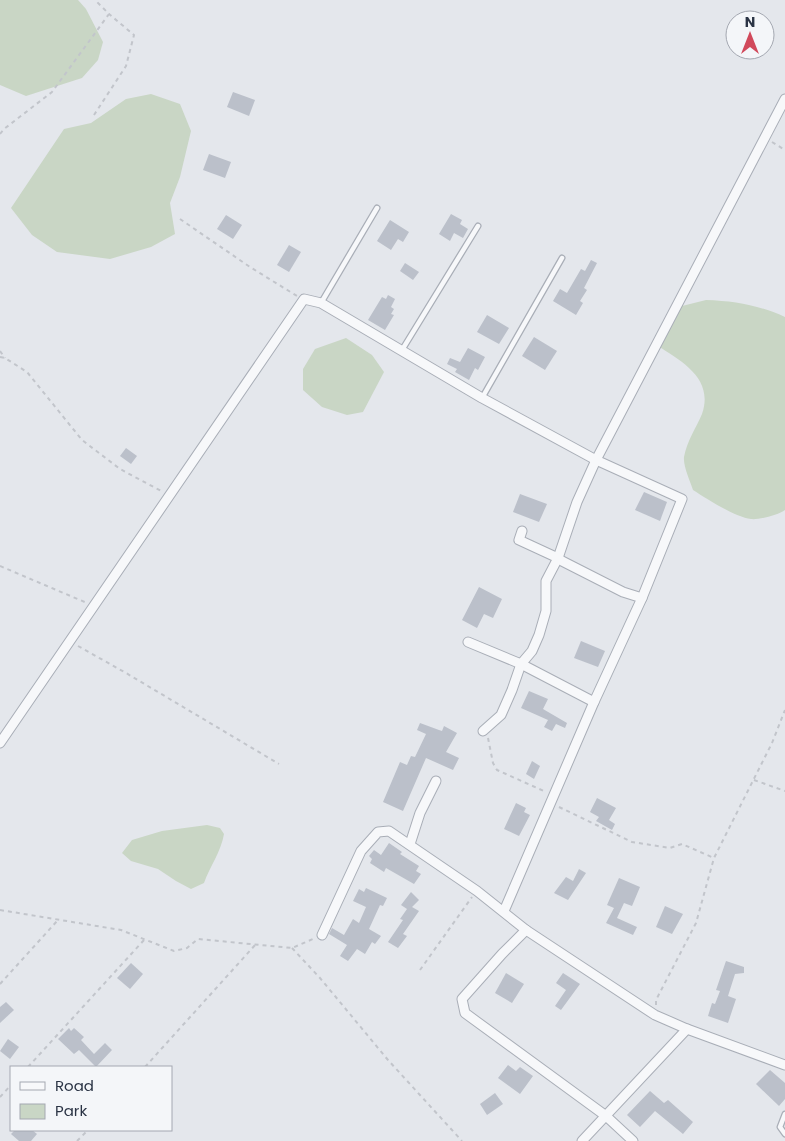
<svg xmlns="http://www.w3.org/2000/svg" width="785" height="1141" viewBox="0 0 785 1141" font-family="Poppins,sans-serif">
	<rect width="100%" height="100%" fill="#e4e7ec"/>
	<g fill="#c9d6c5">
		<polygon points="0,0 78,0 86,9 103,42 98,60 82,78 26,96 0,85"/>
		<polygon points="151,94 180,104 191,131 180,177 170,203 175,234 151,247 110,259 57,252 32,235 11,208 64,129 91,123 126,99"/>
		<path d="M706 300C735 301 758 305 785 317V510C778 515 759 520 751 519 735 517 707 499 693 490 690 481 683 466 684 457 687 441 696 428 702 414 714 379 683 362 658 346L678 307Z"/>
		<polygon points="346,338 372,355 384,372 363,412 347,415 322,407 303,390 303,369 315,349"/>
		<path d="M207 825 220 828 224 834C221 852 210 866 204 883L191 889 176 881 158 869 131 861 122 853 132 840 162 831Z"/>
	</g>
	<g fill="#bbc0ca">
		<polygon points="233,92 255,100 249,116 227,107"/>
		<polygon points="209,154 231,162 225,178 203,170"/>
		<polygon points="451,214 462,220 460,224 468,229 463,238 454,233 450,241 439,234"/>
		<polygon points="226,215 242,225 233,239 217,229"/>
		<polygon points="390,220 409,232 403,242 398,239 391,250 377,241"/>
		<polygon points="289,245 301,252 289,272 277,265"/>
		<polygon points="591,260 597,263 584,288 587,290 580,301 583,303 576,315 553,301 560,289 567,293 581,269 585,271"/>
		<polygon points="405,263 419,272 413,280 400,271"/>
		<polygon points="388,295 395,299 391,307 394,309 391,314 394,315 385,330 368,320 382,297 386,299"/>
		<polygon points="487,315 509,328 499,344 477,332"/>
		<polygon points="534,337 557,351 545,370 522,356"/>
		<polygon points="468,348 485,357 478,370 475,368 469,380 455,372 457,369 447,364 450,358 460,362"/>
		<polygon points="126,448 137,456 131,464 120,456"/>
		<polygon points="644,492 667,502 660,521 635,510"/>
		<polygon points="520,494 547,504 539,522 513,512"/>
		<polygon points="479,587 502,599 493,618 484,614 477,628 462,620"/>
		<polygon points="581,641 605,651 598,667 574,658"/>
		<polygon points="529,691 548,699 543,709 567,723 565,728 556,724 552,731 544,727 548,720 521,708"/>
		<polygon points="420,723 439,730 442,731 444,726 457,733 446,752 459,758 453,770 426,758 403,811 383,802 400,762 407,765 411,756 415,757 426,734 417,730"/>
		<polygon points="532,761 540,766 534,779 526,774"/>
		<polygon points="597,798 616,808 609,820 615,824 612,830 596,821 599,817 590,812"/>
		<polygon points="516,803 526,808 524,812 530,815 519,836 504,829"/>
		<polygon points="389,843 402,852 400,854 419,866 416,871 421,874 414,884 386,868 384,872 370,863 372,859 369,856 374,850 381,855"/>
		<polygon points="579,869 586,873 568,900 554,893 566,877 573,881"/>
		<polygon points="619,878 640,887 632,906 624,903 617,918 637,927 633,935 606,923 614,908 607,905"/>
		<polygon points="366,888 387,898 383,906 380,905 369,929 381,936 375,944 372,942 365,954 357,949 348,961 340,956 347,945 329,934 332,928 344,935 353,919 359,923 366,907 353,901 359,889 364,892"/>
		<polygon points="411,892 419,900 412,907 419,911 403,934 407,936 398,948 388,942 403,920 400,919 407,909 401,905"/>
		<polygon points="665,906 683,914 672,934 656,927"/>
		<polygon points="726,961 744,967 744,973 735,974 728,996 736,999 728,1023 708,1016 712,1003 715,1004 720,991 716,990"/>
		<polygon points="131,963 143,974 130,989 117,978"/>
		<polygon points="506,973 524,984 512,1003 495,993"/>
		<polygon points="563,973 580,984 561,1010 555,1006 566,990 556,983"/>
		<polygon points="6,1002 14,1010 0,1023 0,1007"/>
		<polygon points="69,1028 71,1031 74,1028 84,1037 81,1040 94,1054 105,1043 112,1050 96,1067 79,1050 74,1054 58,1039"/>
		<polygon points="8,1039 19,1047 10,1059 0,1051"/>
		<polygon points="508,1065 516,1071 520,1067 533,1076 520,1094 498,1078"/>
		<polygon points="770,1070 785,1083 785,1099 779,1106 756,1084"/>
		<polygon points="650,1091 664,1103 668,1100 693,1122 683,1134 655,1111 640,1127 627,1115"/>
		<polygon points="495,1093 503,1104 487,1115 480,1104"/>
		<polygon points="15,1130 32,1130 37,1134 31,1141 19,1141 11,1134"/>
	</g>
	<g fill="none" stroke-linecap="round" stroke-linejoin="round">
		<g stroke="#a9aeb7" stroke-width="7">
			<g id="service">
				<polyline points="321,303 377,208"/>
				<polyline points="402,350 478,226"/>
				<polyline points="482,398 562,258"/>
				<polyline points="785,1114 780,1127 785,1134"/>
			</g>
		</g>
		<g stroke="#a9aeb7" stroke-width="11">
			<g id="minor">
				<polyline points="468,642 521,664 594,702"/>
				<polyline points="483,731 501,715 512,690 521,664 532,651 539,635 546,611 546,581 558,558 577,502 596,460 785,99"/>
				<polyline points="0,743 304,299 321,303 482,398 596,460 682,499 642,598 623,592 562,561 558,558 519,540 522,531"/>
				<polyline points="410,844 420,813 436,781"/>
				<polyline points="504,911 594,702 642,598"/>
				<polyline points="526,930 502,954 462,999 465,1013 606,1116 633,1141"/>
				<polyline points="322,935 361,851 378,832 389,831 477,891 526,930 655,1015 687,1029 785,1065"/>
				<polyline points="582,1141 687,1029"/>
			</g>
		</g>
		<g stroke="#c2c5cb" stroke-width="2" stroke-dasharray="4 4" stroke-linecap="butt">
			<polyline points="94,115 126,66 134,35 109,14"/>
			<polyline points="0,134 4,129 52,92 109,14 95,0"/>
			<polyline points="772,142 785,150"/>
			<polyline points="180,219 250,267 297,296"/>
			<polyline points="0,351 5,358"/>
			<polyline points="0,357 5,358 27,372 82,440 120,469 163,492"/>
			<polyline points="0,566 87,603"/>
			<polyline points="78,646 126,673 279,764"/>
			<polyline points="488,738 493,763 497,770 546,792"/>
			<polyline points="754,780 785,791"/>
			<polyline points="559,807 632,842 670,848 682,844 714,858"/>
			<polyline points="0,910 121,930 174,951 187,948 198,939 292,948 313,939"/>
			<polyline points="292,948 320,978 388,1060 462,1141"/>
			<polyline points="420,970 472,897"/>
			<polyline points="0,984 58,920"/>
			<polyline points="656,1005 656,1000 696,923 714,858 772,743 785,710"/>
			<polyline points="28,1067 144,940"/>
			<polyline points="145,1067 256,944"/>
			<polyline points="0,1097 11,1085"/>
			<polyline points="77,1141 88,1130"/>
		</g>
		<use href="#service" stroke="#f7f8fa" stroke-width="4.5"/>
		<use href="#minor" stroke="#f7f8fa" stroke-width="9"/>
	</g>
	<rect x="10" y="1066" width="162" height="65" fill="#f4f6f9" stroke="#a4a8b1"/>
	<rect x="20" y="1082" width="25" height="8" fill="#f7f8fa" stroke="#a4a8b1"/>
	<text x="55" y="1091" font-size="15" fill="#2b3445">Road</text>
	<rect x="20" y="1104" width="25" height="15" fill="#c9d6c5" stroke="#a4a8b1"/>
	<text x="55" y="1116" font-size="15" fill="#2b3445">Park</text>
	<g transform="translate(750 35)"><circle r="24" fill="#f4f6f9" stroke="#a4a8b1"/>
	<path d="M0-4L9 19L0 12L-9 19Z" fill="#d1495b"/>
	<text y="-8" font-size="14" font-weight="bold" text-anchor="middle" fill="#2b3445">N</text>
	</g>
</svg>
